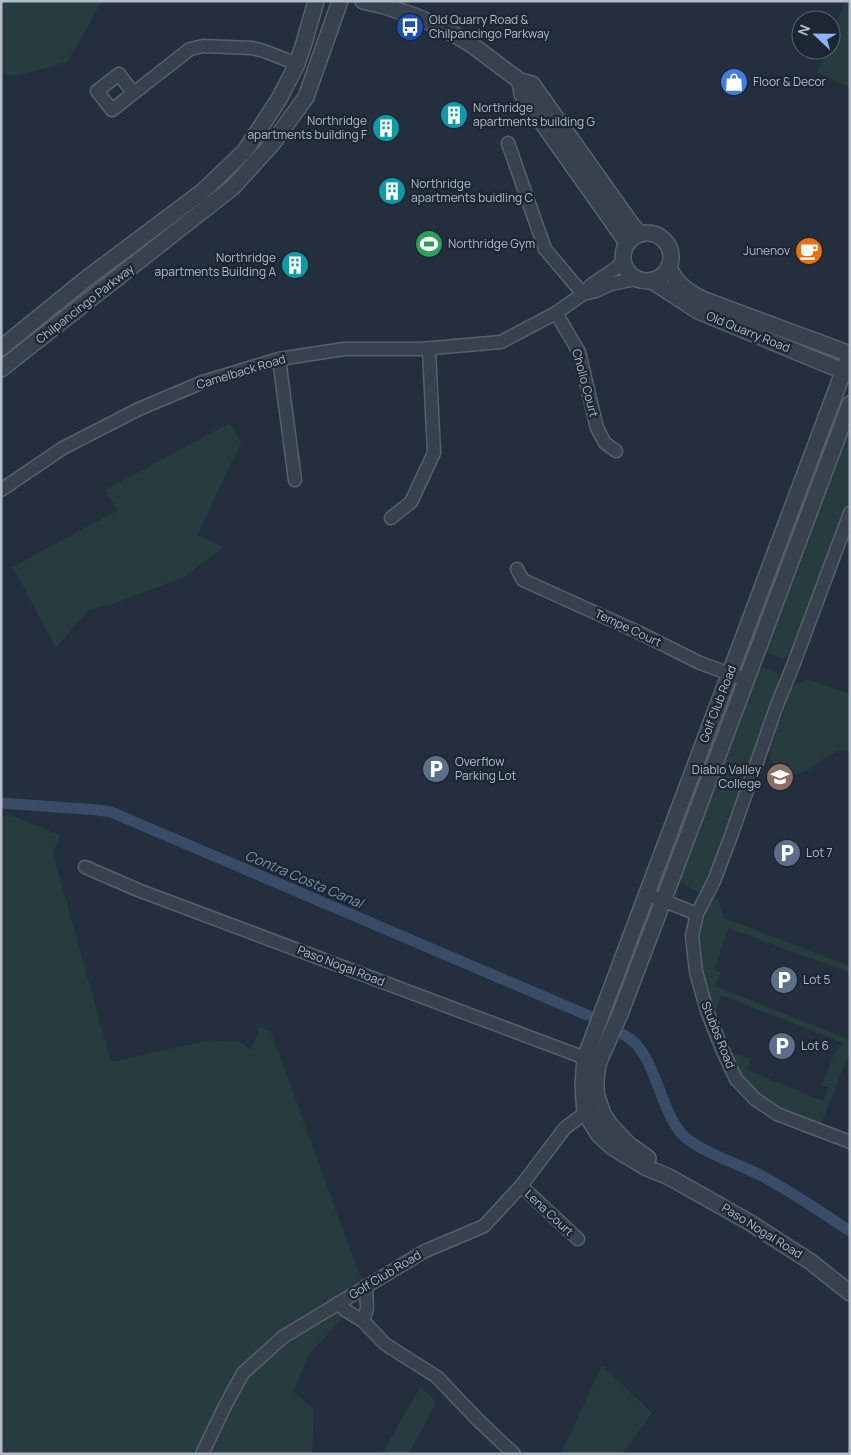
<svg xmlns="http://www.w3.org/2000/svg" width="851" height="1455" viewBox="0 0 851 1455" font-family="Manrope,sans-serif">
	<rect width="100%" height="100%" fill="#242f3e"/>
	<g fill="#263c3f">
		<polygon points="1,1 102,1 67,62 16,76 1,74"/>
		<polygon points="845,1 850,1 850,87 817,73 826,50 831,50 831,37"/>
		<polygon points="850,404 850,513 804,636 783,659 758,649"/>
		<polygon points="230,423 241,443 197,535 224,547 184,577 116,603 88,610 56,648 13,567 118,510 105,490"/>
		<polygon points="752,663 776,672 783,691 707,896 719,900 724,918 850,966 850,973 728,928 714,970 721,973 715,986 850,1040 850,1050 819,1130 755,1099 722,1049 750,1059 747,1070 823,1101 829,1087 822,1086 833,1056 843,1043 721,995 716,1011 707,1011 692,936 707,896 690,888 673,875"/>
		<path d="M808 679 850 694V750C845 750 838 750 834 753 811 764 812 775 782 775L770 759 771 745 792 688 796 684Z"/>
		<polygon points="10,815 60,835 53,854 111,1062 210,1040 240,1042 251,1050 260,1027 271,1032 357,1269 366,1286 339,1303 345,1310 338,1314 343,1318 310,1353 293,1391 314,1409 312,1454 1,1454 1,816"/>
		<polygon points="602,1365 652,1413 622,1454 561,1454"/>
		<polygon points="420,1387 436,1402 409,1454 382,1454"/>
	</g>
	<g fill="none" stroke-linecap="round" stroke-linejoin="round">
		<g stroke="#394c67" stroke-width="11">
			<polyline points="1,803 98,810 111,812 587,1015"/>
			<path d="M624 1035C655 1050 659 1108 681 1133 696 1151 740 1164 762 1176 792 1192 821 1212 850 1231"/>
		</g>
		<g stroke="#565f6c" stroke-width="15">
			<g id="minor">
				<polyline points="133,93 119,74 97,91 112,110 190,49 203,46 252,48 264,51 297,64"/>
				<polyline points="508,143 545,249 583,294"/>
				<polyline points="588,293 596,291 611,284 636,279"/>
				<polyline points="556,313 579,352 597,428 605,443 616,451"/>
				<polyline points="279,359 295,480"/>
				<polyline points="1,490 63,448 139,409 203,382 279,359 344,349 421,349 501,342 556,313 583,294 591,285 615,269 623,261"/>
				<polyline points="850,513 794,663 777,705 731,836 714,881 697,914 692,936 696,972 707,1011 722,1049 736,1079 755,1099 777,1114 850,1142"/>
				<polyline points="391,518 411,502 434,453 429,349"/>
				<polyline points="517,569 523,580 640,633 700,663 746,680"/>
				<polyline points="85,867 138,890 585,1058 594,1062"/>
				<polyline points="647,894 697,914"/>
				<polyline points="521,1186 578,1239"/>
				<polyline points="338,1303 345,1310 363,1321 367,1309 366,1286"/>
				<polyline points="363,1321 385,1344 437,1377 478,1420 514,1454"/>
				<polyline points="202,1454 225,1406 243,1373 283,1337 425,1251 484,1226 521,1186 565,1128 585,1113 600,1108"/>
			</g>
		</g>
		<g stroke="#565f6c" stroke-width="18">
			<g id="tertiary">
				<polyline points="363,1 384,6 415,16 445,29 472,45 520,81 532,84 632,225 640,234"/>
				<polyline points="520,81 522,94 616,227 627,243"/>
				<circle cx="647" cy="257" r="24"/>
				<path d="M669 267C675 283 687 291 702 299L850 354"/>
				<polyline points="652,281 698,311 850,374"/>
				<polyline points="1,348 86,279 202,192 245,151 279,99 297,64 304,43 316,1"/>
				<polyline points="850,354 585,1058 583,1087 585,1113 599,1135 612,1147 647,1168 669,1177 749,1222 811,1262 850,1293"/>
				<polyline points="1,369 233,187 272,144 306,97 340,1"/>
				<polyline points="648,1158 627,1143 611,1126 603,1114 596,1093 596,1080 598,1064 620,1014 673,875 850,404"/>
			</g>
		</g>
		<use href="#minor" stroke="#38414e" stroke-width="12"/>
		<use href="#tertiary" stroke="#38414e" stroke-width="15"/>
	</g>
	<defs>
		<g id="bus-disc" transform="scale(1.4375)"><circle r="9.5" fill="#1a4fb4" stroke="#1d2633"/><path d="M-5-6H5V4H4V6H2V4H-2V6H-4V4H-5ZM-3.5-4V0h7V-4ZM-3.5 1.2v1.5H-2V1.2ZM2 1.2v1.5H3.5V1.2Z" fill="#fff"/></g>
		<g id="shop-disc" transform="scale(1.4375)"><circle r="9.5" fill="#3f7fe0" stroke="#1d2633"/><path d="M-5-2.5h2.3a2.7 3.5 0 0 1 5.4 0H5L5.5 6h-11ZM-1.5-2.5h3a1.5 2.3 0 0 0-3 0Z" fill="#fff"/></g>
		<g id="building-disc" transform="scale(1.4375)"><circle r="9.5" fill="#0f9aa8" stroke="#1d2633"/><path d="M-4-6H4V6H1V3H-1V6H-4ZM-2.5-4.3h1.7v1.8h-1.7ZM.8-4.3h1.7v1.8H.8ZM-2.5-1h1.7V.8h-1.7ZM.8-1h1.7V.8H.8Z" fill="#fff"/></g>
		<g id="stadium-disc" transform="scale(1.4375)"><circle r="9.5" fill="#2e9e5b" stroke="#1d2633"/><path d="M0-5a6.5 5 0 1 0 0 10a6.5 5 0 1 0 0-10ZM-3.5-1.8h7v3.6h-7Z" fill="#fff"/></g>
		<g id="cafe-disc" transform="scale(1.4375)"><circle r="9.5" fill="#e8710a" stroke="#1d2633"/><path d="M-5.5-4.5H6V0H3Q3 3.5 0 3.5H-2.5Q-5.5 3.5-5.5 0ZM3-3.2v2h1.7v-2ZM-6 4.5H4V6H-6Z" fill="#fff"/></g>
		<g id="parking-disc" transform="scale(1.4375)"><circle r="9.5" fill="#5c6f8a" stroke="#1d2633"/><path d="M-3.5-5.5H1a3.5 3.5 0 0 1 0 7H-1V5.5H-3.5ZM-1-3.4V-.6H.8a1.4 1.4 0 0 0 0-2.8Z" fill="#fff"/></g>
		<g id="university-disc" transform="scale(1.4375)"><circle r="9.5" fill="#8d6e63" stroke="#1d2633"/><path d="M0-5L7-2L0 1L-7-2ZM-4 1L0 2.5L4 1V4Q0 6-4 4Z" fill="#fff"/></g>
	</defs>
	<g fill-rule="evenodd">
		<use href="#bus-disc" x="410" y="27"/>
		<use href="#shop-disc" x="734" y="82"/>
		<use href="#building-disc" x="454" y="115"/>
		<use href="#building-disc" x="386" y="128"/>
		<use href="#building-disc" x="392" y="191"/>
		<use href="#stadium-disc" x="429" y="244"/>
		<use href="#cafe-disc" x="809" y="251"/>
		<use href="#building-disc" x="295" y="265"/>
		<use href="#parking-disc" x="436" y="769"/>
		<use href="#university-disc" x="780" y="777"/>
		<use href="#parking-disc" x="787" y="853"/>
		<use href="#parking-disc" x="784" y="980"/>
		<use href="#parking-disc" x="782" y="1046"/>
	</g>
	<g text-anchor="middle" stroke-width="4.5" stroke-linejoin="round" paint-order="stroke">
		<g font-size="12" fill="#b4bcc9" stroke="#1d2633" text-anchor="start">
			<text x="429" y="24">Old Quarry Road &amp;<tspan x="429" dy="14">Chilpancingo Parkway</tspan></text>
			<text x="753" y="86">Floor &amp; Decor</text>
			<text x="473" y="112">Northridge<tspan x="473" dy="14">apartments building G</tspan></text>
			<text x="367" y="125" text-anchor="end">Northridge<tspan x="367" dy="14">apartments building F</tspan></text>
			<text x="411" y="188">Northridge<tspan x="411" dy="14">apartments buidling C</tspan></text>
			<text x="448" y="248">Northridge Gym</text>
			<text x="790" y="255" text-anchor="end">Junenov</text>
			<text x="276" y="262" text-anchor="end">Northridge<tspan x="276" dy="14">apartments Building A</tspan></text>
			<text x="455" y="766">Overflow<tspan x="455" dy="14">Parking Lot</tspan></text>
			<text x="761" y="774" text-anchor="end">Diablo Valley<tspan x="761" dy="14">College</tspan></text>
			<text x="806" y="857">Lot 7</text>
			<text x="803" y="984">Lot 5</text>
			<text x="801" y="1050">Lot 6</text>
		</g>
		<g font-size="12" fill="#b4bcc9" stroke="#1d2633">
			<text transform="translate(85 304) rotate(-38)" y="4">Chilpancingo Parkway</text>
			<text transform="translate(748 332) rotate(22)" y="4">Old Quarry Road</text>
			<text transform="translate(241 372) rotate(-17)" y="4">Camelback Road</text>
			<text transform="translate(585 383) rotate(75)" y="4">Chollo Court</text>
			<text transform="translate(628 628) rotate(25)" y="4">Tempe Court</text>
			<text transform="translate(718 704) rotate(-69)" y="4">Golf Club Road</text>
			<text transform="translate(341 966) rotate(21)" y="4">Paso Nogal Road</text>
			<text transform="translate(718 1035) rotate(68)" y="4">Stubbs Road</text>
			<text transform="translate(549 1213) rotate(43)" y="4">Lena Court</text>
			<text transform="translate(762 1231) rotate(32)" y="4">Paso Nogal Road</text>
			<text transform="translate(385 1275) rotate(-31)" y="4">Golf Club Road</text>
		</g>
		<g font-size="14" font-style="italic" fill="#7c92b1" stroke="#1d2633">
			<text transform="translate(304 879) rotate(23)" y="5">Contra Costa Canal</text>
		</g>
	</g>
	<rect width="851" height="1455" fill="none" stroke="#b4bcc9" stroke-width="5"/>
	<g transform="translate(816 35) rotate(292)"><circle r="24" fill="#1d2633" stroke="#59626f"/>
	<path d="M0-4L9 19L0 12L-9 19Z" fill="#8ab4f8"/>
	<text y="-8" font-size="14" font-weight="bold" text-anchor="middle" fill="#b4bcc9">N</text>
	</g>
</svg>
